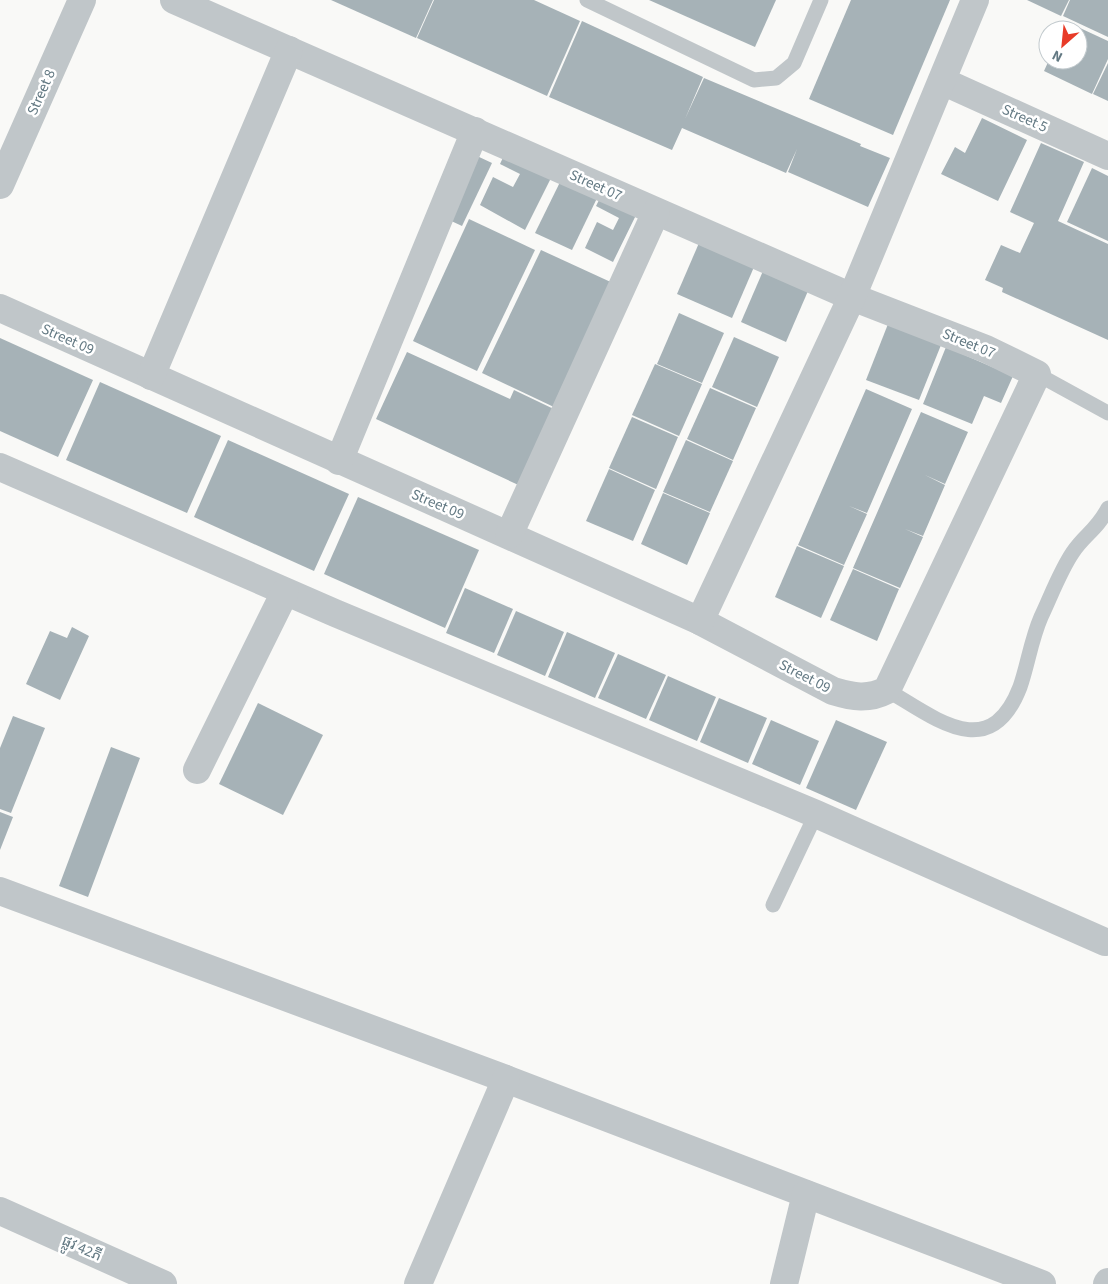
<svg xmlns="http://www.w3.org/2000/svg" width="1108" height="1284" viewBox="0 0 1108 1284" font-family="'Source Sans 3','Noto Sans Khmer',sans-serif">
	<rect width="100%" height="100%" fill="#f9f9f7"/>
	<g fill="#a6b2b7">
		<polygon points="331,0 433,0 416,38"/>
		<polygon points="434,0 534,0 580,21 547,96 417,38"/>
		<polygon points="649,0 776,0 755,47"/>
		<polygon points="851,0 950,0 893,135 809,99"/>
		<polygon points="1027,0 1069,0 1061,16"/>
		<polygon points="1070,0 1108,0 1108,37 1063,16"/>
		<polygon points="582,21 703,77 685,119 704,78 861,144 860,146 890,158 868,207 788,172 797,149 786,173 682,128 672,150 549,97"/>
		<polygon points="1067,22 1108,41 1108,59 1092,94 1044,71 1049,60 1078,60 1078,30 1063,30"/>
		<polygon points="1108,63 1108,101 1093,94"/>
		<polygon points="982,118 1027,140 998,201 941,174 955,147 965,153"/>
		<polygon points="1041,143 1084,162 1058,221 1108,244 1108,340 1002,292 1003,288 985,280 1001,245 1020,253 1034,223 1010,212"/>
		<polygon points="507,149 554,172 525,230 480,205 493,177 513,187 520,174 500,164"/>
		<polygon points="477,156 492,163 462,226 447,219"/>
		<polygon points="1092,168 1108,176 1108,241 1067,222"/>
		<polygon points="563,176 599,194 572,250 535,233"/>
		<polygon points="603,192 639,209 613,262 585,248 597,222 613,230 619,218 596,206"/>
		<polygon points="469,219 535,250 477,371 413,341"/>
		<polygon points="699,243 754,267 732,318 677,294"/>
		<polygon points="541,250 615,284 556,408 482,373"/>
		<polygon points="763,271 808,291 786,342 741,322"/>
		<polygon points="679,313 724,333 702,383 657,364"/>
		<polygon points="888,324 941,345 919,400 866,380"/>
		<polygon points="734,337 779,357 757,407 712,387"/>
		<polygon points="0,338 93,380 58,457 0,431"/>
		<polygon points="946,347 1013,376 1001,403 984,396 972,424 923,404"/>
		<polygon points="407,352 510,399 514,390 560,412 525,488 376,419"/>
		<polygon points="655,364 702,384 679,436 632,415"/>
		<polygon points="100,382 221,436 187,513 66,460"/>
		<polygon points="710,388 756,408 733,460 687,439"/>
		<polygon points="866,389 912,409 867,513 849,506 867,514 844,565 798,545"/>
		<polygon points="921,412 968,432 945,484 925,475 945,485 923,536 905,529 923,537 900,588 853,568"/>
		<polygon points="632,417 678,437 656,489 609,468"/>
		<polygon points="228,440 349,494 314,571 194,517"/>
		<polygon points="686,440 733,461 710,512 663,492"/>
		<polygon points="609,469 655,490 633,541 586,521"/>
		<polygon points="663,493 710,513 687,565 641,544"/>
		<polygon points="358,497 479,550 445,628 324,574"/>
		<polygon points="797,546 844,566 821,618 775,597"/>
		<polygon points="853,569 899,589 877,641 830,620"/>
		<polygon points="465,588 513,609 494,653 446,633"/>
		<polygon points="516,611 564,632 545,676 497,655"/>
		<polygon points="72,627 89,636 60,700 26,684 50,631 67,638"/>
		<polygon points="567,632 615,653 595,698 548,677"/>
		<polygon points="618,654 666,675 646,719 598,698"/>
		<polygon points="668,676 716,697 697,741 649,720"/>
		<polygon points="719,698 767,718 748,763 700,742"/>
		<polygon points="258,703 323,735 283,815 219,784"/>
		<polygon points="13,716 45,728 11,813 0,809 0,748"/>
		<polygon points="771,720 819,741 800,785 752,764"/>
		<polygon points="836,720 887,742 856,810 806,788"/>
		<polygon points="111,747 140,758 88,897 59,886"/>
		<polygon points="0,812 13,817 0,850"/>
	</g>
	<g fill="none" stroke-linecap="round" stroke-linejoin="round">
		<g stroke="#c0c6c9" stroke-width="15">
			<polyline points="587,0 754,80 776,78 794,63 821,0"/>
			<polyline points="1037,374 1108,413"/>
			<path d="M887 690C935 718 990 765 1020 687 1028 664 1031 640 1041 617 1051 596 1060 571 1073 552 1085 534 1097 530 1108 508"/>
			<polyline points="773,905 816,814"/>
		</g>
		<g stroke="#c0c6c9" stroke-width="28">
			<polyline points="942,81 1108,156"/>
			<polyline points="0,185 82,0"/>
			<path d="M0 308 700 621 833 691C853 697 868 700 887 690L1037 374 986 349 852 297 174 0"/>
			<polyline points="151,376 289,50"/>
			<polyline points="339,461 475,131"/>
			<polyline points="0,467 335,613 816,814 1105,942"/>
			<polyline points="509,535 656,212"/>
			<polyline points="700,621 852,297 975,0"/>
			<polyline points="197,770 285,592"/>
			<polyline points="0,891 506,1079 1042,1284"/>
			<polyline points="0,1211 163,1284"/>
			<polyline points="418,1284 506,1079"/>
			<polyline points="784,1284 806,1194"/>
			<polyline points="1107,1284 1108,1282"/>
		</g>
	</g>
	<g text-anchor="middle" stroke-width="5" stroke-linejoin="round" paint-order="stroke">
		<g font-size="15" fill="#637983" stroke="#fff">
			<text transform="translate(41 92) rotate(-66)" y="5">Street 8</text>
			<text transform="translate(1025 118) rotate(24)" y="5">Street 5</text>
			<text transform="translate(596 185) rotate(24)" y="5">Street 07</text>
			<text transform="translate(68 339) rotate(24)" y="5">Street 09</text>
			<text transform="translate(969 343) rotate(22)" y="5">Street 07</text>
			<text transform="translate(438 504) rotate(23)" y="5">Street 09</text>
			<text transform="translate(805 676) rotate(27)" y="5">Street 09</text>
			<text transform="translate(82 1248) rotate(24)" y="5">ផ្លូវ 42ភី</text>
		</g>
	</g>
	<g transform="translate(1063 45) rotate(207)"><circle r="24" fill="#ffffff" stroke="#c1c9cd"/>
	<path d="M0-4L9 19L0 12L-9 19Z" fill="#e83b28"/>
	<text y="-8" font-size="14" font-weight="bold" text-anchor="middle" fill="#637983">N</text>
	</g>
</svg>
